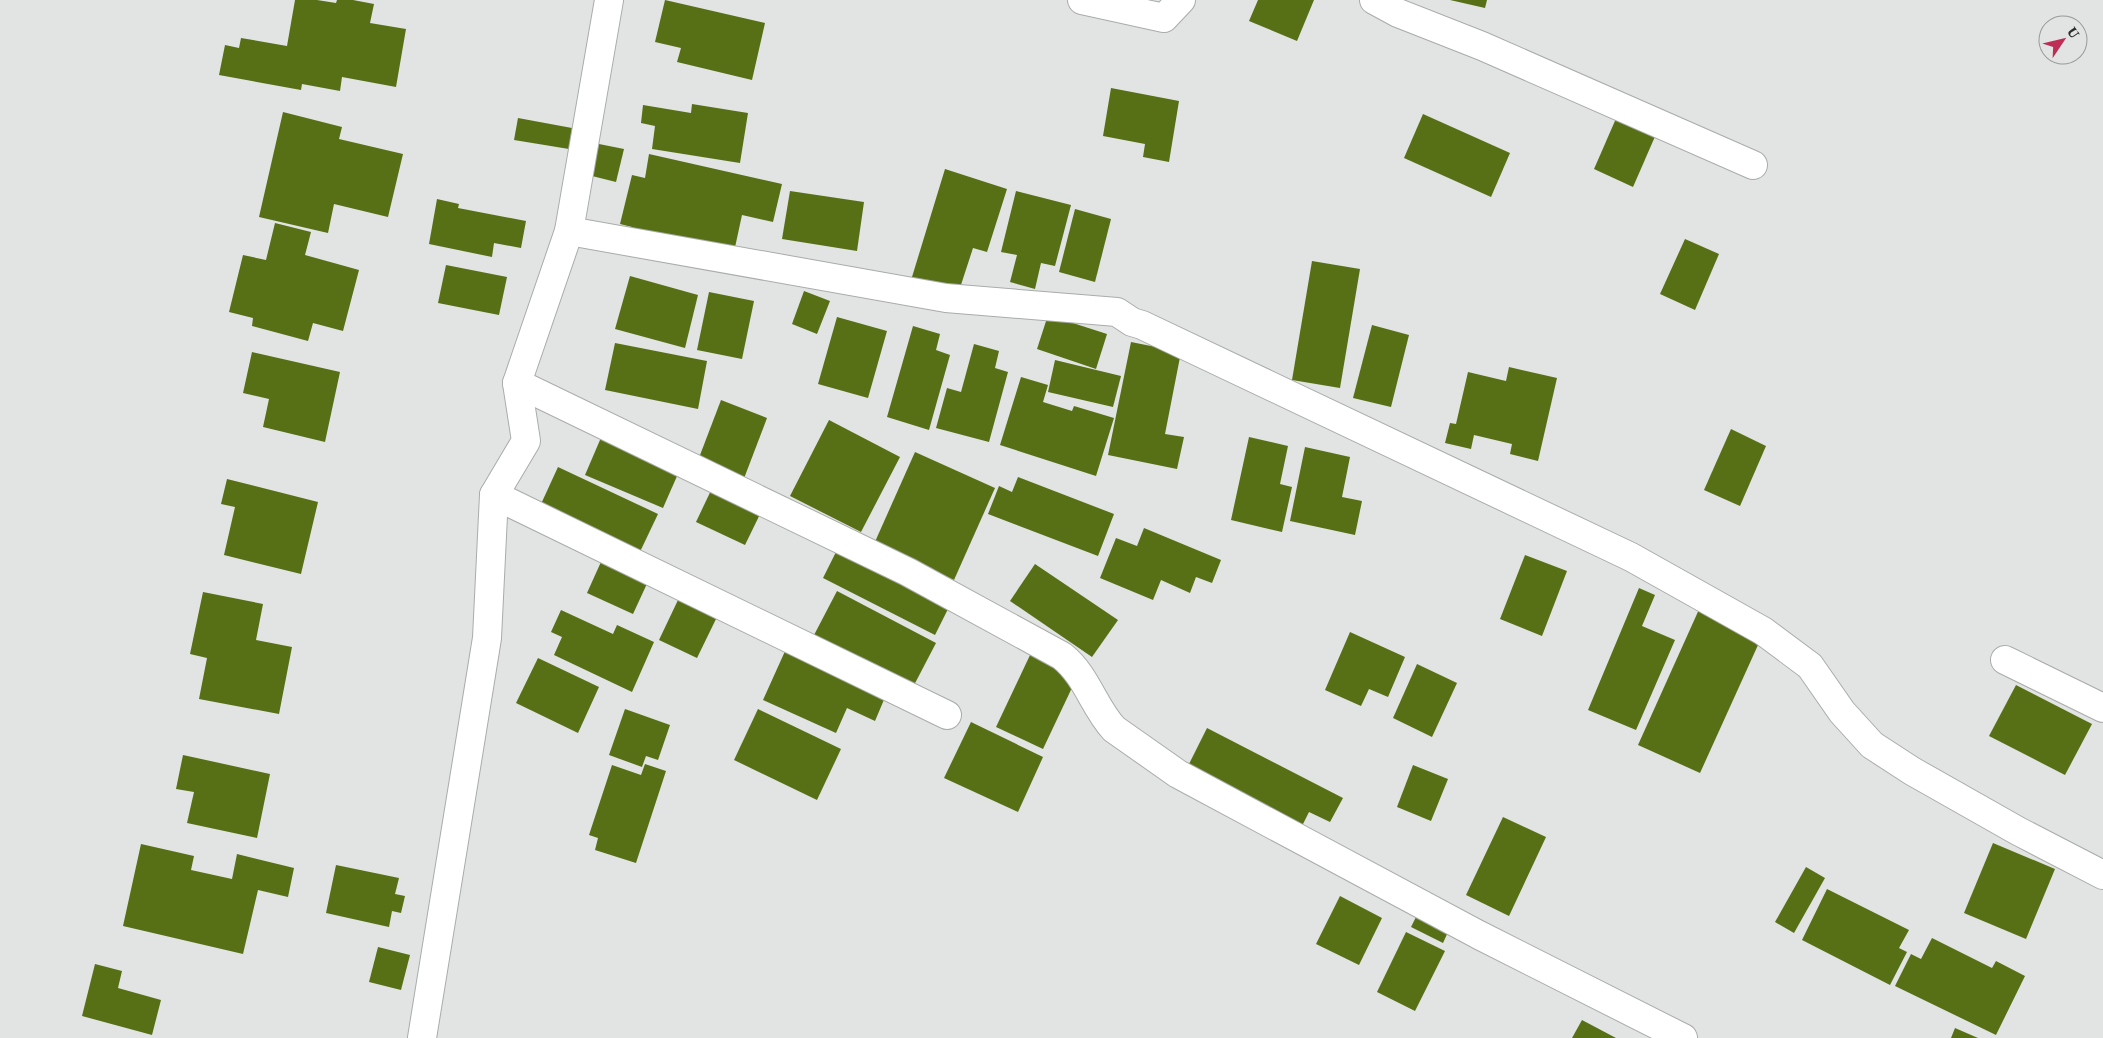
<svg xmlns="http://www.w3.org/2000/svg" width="2103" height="1038" viewBox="0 0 2103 1038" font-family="'Source Serif 4',serif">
	<rect width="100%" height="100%" fill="#e1e4e2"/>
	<g fill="#577016">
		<polygon points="295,0 317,0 336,3 337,0 353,0 374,4 370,23 406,29 396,87 342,77 340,91 302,84 301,90 219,75 225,45 239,48 241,38 287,46"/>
		<polygon points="665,0 765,23 752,80 677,62 681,48 655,42"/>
		<polygon points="1258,0 1314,0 1297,41 1249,21"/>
		<polygon points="1450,0 1487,0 1485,8"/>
		<polygon points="1111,88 1179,101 1169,162 1143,157 1145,144 1103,136"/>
		<polygon points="692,104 748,113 740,163 652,149 655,126 641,123 643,105 691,113"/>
		<polygon points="283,112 342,127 339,139 403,154 388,217 334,204 328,233 259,217"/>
		<polygon points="1423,114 1510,153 1491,197 1404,158"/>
		<polygon points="1618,114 1657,132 1633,187 1594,169"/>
		<polygon points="518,118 572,128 569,149 514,140"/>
		<polygon points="599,144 624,149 616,182 592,176"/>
		<polygon points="649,154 782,184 773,222 742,215 734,252 628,243 632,227 620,224 632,175 645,178"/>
		<polygon points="945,169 1007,189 987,252 973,248 959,291 912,277"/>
		<polygon points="790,191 864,202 857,251 782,239"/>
		<polygon points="1016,191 1071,205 1055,266 1041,263 1035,289 1010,282 1017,255 1001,252"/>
		<polygon points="437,199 459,204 458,208 526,221 521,248 494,243 492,257 429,244"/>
		<polygon points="1075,209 1111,219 1095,282 1059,272"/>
		<polygon points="275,223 311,232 305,255 359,270 343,331 313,323 308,341 252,326 253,318 229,312 243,255 266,260"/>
		<polygon points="1685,239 1719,254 1695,310 1660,294"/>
		<polygon points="1312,261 1360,269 1340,388 1292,380"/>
		<polygon points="446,265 507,277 499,315 438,303"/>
		<polygon points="630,276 698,295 685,348 615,329"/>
		<polygon points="804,291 830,301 817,334 792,324"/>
		<polygon points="709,292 754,301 742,359 697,350"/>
		<polygon points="1048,315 1107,334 1096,369 1037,349"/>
		<polygon points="837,317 887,331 868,398 818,384"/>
		<polygon points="1372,325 1409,335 1391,407 1353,398"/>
		<polygon points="913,326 940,334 936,350 950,355 929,430 887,417"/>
		<polygon points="1131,342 1181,352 1165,434 1184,437 1177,469 1108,455"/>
		<polygon points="615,343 707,361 698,409 605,390"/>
		<polygon points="974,344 999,351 995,368 1008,372 989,442 936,428 947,388 961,392"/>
		<polygon points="252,352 340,372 325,442 263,427 269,399 243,393"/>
		<polygon points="1055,360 1121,376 1113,407 1048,392"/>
		<polygon points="1509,367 1557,378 1538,461 1510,454 1512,444 1474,435 1471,449 1445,443 1450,423 1456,424 1468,372 1506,381"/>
		<polygon points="1021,377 1048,385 1043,402 1072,411 1074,406 1114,418 1096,476 1000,445"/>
		<polygon points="721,400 767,418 743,481 697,463"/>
		<polygon points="829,420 900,457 861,532 790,496"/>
		<polygon points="1731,429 1766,446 1740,506 1704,490"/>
		<polygon points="603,433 681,467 663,508 585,475"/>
		<polygon points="1249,437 1288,446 1280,484 1292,487 1282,532 1231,520"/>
		<polygon points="1305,447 1350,457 1342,497 1362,501 1355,535 1290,521"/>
		<polygon points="915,452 995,488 954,580 874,544"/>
		<polygon points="558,467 658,514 638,556 541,504"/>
		<polygon points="1018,477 1114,514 1098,556 988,514 999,486 1012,492"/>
		<polygon points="227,479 318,502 301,574 224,555 235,507 221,504"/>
		<polygon points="715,482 764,506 745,545 696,522"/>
		<polygon points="1144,528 1221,560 1212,583 1196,577 1190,593 1161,580 1153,600 1100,578 1116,538 1137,546"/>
		<polygon points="840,544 952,601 935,635 823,578"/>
		<polygon points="605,553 651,575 633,614 587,593"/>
		<polygon points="1525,555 1567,571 1542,636 1500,619"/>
		<polygon points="1035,564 1118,620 1092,657 1010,601"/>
		<polygon points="1639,588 1655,595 1642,626 1675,640 1636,730 1588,710"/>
		<polygon points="837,591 936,643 912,689 813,637"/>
		<polygon points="203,592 263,604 256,640 292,647 279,714 199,699 207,658 190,654"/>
		<polygon points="678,600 716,619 697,658 659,640"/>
		<polygon points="1701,605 1763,634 1700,773 1638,745"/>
		<polygon points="561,610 613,634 617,625 654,642 632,692 554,655 562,637 551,632"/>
		<polygon points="1350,632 1405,657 1388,697 1369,689 1361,706 1325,690"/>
		<polygon points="786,649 886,695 875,721 847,708 836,733 763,700"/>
		<polygon points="1031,653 1078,675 1043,749 996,727"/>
		<polygon points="538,658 599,687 578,733 516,703"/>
		<polygon points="1417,664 1457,683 1432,737 1393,718"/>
		<polygon points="2016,685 2092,724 2065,775 1989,736"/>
		<polygon points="625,709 670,725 658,760 646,756 642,767 609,755"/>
		<polygon points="758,709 841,749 817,800 734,760"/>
		<polygon points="971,722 1043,757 1018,812 944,778"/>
		<polygon points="1207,728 1343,798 1330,822 1309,812 1300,830 1185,772"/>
		<polygon points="183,755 270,774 257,838 187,823 194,792 176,789"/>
		<polygon points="645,764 666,771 636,863 595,850 598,838 589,835 612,765 641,775"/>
		<polygon points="1413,765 1448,779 1431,821 1397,807"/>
		<polygon points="1503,817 1546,837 1509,916 1466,895"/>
		<polygon points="1993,843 2055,869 2026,939 1964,913"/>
		<polygon points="141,844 194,856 191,870 232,879 237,854 294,868 288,897 258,890 243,954 123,926"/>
		<polygon points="336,865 399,878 395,894 405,896 401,913 392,911 389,927 326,913"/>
		<polygon points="1806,867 1825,878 1794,933 1775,922"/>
		<polygon points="1827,889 1909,930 1899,948 1907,952 1890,985 1802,940"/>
		<polygon points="1340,896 1382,918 1359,965 1316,944"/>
		<polygon points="1416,917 1448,932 1443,943 1411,927"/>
		<polygon points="1406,932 1445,951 1415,1011 1377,992"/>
		<polygon points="1932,938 1992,968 1996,961 2025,976 1996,1035 1895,986 1911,954 1921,959"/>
		<polygon points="378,947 410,955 401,990 369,982"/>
		<polygon points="95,964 122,971 118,988 161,1000 152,1035 82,1016"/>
		<polygon points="1582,1020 1616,1038 1572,1038"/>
		<polygon points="1955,1028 1978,1038 1951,1038"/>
	</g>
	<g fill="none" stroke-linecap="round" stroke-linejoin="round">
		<g stroke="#a9acaa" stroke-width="30">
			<g id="street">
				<polyline points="1082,0 1164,18 1181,0"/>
				<polyline points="1374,0 1398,13 1482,46 1753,165"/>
				<polyline points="569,231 946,298 1117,312 1132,322 1142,325 1631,557 1763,631 1810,666 1842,712 1872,745 1912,771 2018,831 2103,875"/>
				<path d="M517 383 908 572 1062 656C1087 676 1093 706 1114 729L1178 774 1479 935 1683 1038"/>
				<polyline points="494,495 947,715"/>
				<polyline points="2005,660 2103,708"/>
				<polyline points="422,1038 487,638 494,495 526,441 517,383 569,231 609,0"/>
			</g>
		</g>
		<use href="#street" stroke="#fff" stroke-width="28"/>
	</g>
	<g transform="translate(2063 40) rotate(55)"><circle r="24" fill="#e1e4e2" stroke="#989a99"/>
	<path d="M0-4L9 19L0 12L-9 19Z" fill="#bd2d55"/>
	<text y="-8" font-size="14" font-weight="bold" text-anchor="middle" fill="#2b2c2c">U</text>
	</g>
</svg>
